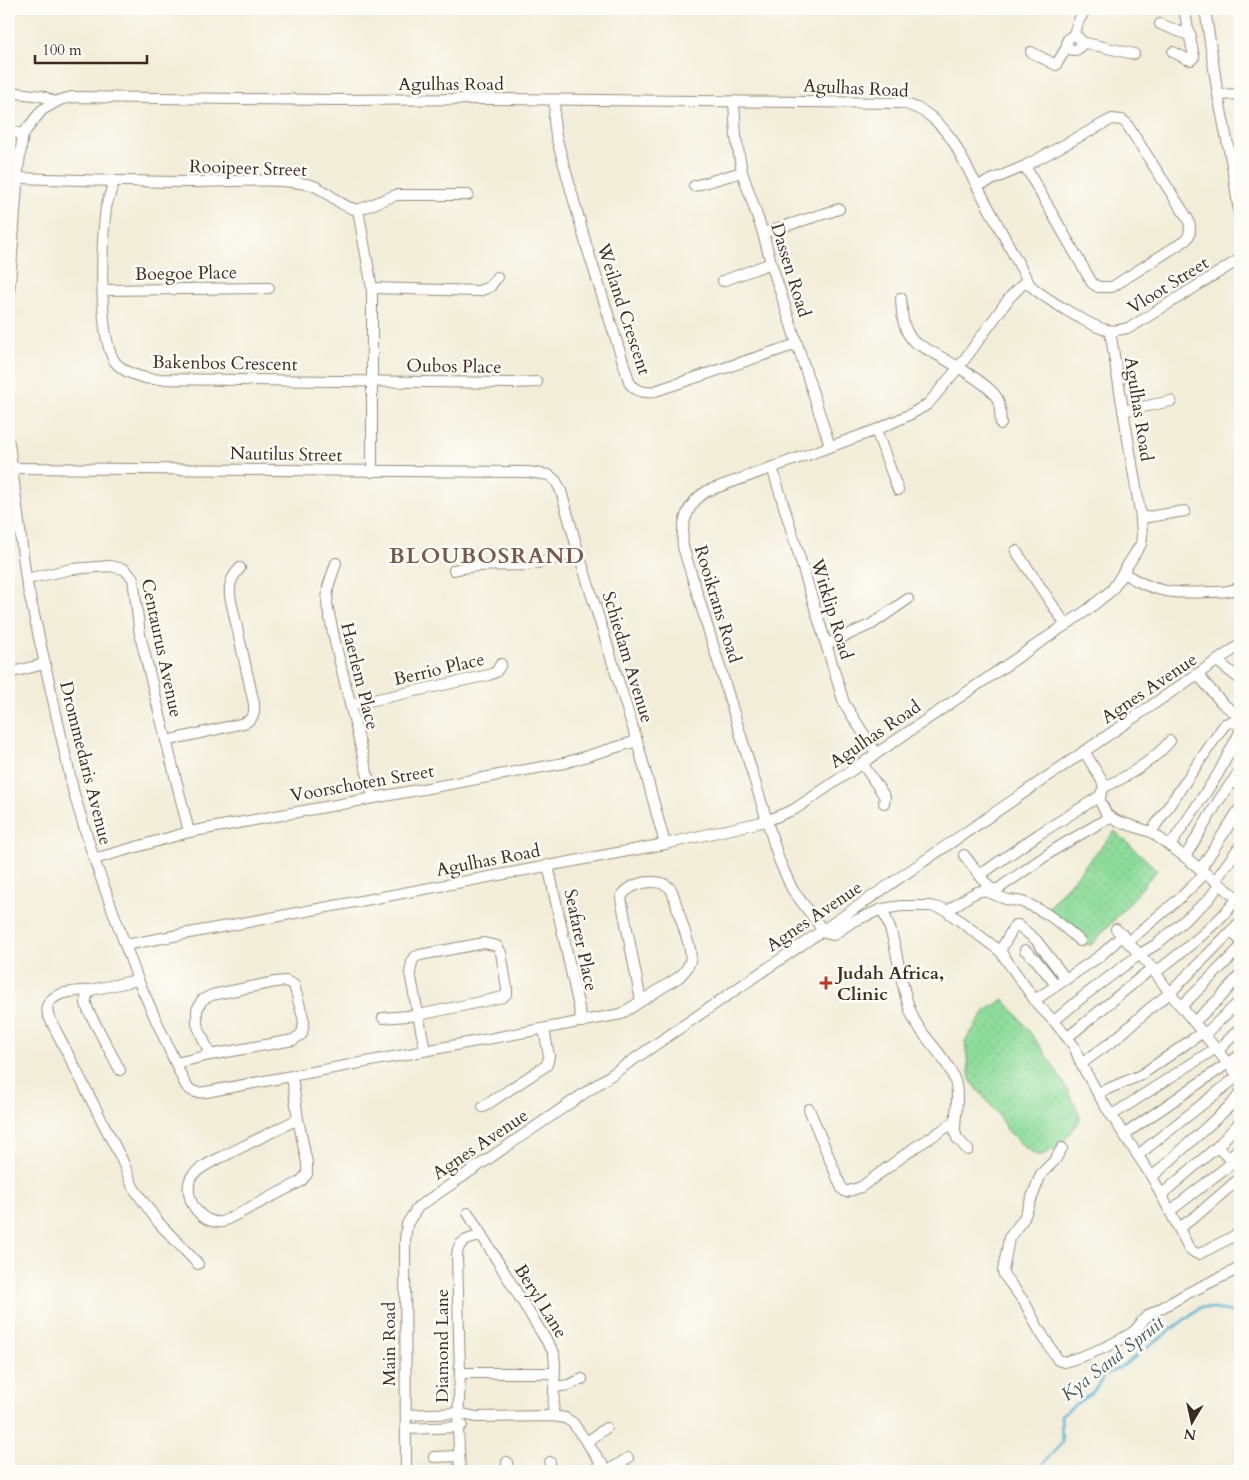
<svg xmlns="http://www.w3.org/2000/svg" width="1249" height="1480" viewBox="0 0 1249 1480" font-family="Cardo,serif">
	<defs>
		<pattern id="green-dots" width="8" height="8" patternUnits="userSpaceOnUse" patternTransform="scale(1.25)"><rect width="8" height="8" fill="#8ddc9a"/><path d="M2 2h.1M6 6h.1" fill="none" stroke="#7bbd84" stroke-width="1.8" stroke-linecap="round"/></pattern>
	</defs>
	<rect width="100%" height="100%" fill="#fdfcf7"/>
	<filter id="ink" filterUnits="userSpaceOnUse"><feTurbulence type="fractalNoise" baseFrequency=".02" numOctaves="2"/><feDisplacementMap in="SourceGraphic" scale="10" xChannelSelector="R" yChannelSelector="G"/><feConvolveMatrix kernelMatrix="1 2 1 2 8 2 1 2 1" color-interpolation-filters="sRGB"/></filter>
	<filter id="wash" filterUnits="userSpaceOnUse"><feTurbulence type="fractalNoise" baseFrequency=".0096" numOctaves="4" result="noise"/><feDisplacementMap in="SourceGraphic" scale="20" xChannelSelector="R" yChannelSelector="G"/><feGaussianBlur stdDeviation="1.12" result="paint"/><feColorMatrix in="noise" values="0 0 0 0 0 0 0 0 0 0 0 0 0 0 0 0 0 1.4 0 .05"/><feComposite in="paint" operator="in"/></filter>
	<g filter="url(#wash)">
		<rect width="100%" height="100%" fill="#f2edd8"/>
		<g fill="url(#green-dots)" stroke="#64835c">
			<polygon points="1115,831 1157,870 1126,907 1090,946 1048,908"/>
			<path d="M1004 999C1033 1035 1063 1075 1081 1118 1070 1135 1059 1151 1038 1156L1024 1147 1007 1130 997 1113 970 1080 965 1041 985 1011Z"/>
		</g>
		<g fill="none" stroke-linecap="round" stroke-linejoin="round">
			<polyline stroke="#5bb7d9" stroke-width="2.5" points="1036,1471 1062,1443 1061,1415 1094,1391 1103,1377 1127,1363 1201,1307 1240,1313"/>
		</g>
	</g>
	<g filter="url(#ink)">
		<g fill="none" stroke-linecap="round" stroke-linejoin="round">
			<g stroke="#968c7b" stroke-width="12">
				<g id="minor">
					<polyline points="1205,9 1218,95 1232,165 1240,218"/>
					<polyline points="1160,24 1191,36"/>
					<circle cx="1074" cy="43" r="7"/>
					<polyline points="1073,36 1079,20 1086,9"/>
					<polyline points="1081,42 1134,54"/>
					<polyline points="1031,52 1056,65 1067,47"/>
					<polyline points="1173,52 1187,59 1191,60 1194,57 1184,9"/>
					<polyline points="9,92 42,96 55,102"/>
					<polyline points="1218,95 1240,94"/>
					<path d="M555 101 554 120 556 136 586 244 630 384C636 391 643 393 652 392L797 344"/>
					<polyline points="734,101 736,137 742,172 763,233 771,263 830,446"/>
					<polyline points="9,131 23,134"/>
					<path d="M17 178C76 180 134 182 193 182 230 182 274 177 311 185 327 189 339 207 358 210L372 288V472"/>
					<path d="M114 182C111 191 108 199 106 208 102 238 97 341 116 363 125 373 139 377 151 379L513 383 537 382"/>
					<polyline points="694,186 742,172"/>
					<path d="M977 186 1025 166 1112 119 1122 120 1126 123 1188 219C1191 227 1191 234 1186 240L1112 287H1098L1092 283 1025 166"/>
					<polyline points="358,210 396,195 468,195"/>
					<polyline points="763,233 839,209"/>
					<polyline points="723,281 771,263"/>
					<path d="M1026 281 1010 297 959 367 928 404 911 414 876 430 707 491C687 503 681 524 683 547L779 860 792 889 825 933 833 935 852 922 882 909 902 906H930L944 909 1000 951 1039 1006 1054 1021 1074 1046 1081 1064 1104 1104 1152 1177 1189 1248 1195 1253 1199 1254 1240 1233"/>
					<polyline points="372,288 479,291 490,287 497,277"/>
					<polyline points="104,290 269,288"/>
					<path d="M9 296 18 170 23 134 42 110 60 100 72 97 334 100 492 99 902 103C925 108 940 123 953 141L1030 285C1040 295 1094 329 1108 330 1116 332 1123 329 1131 327L1240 259"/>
					<path d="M901 298C902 315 902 329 914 342 932 352 989 382 997 398 1001 405 1000 415 1001 424"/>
					<polyline points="1123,411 1171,401"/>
					<polyline points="876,430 898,490"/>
					<path d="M9 443 26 579 74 794 94 859 138 980 185 1084C191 1093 197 1093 206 1092L621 1014 679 977C690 967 693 959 689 945L672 891C663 875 627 882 621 898L641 1001"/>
					<polyline points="772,467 844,703 876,753"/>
					<polyline points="12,468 528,472 549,475 556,481 561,491 578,551 637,741 665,844"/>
					<polyline points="1141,518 1185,511"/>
					<polyline points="1016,551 1066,625"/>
					<polyline points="336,563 328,587 327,604 335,642 373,797"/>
					<path d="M454 570C477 564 501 566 525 565 543 563 561 557 578 551"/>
					<path d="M1123 573C1156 593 1172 594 1209 592 1220 592 1231 592 1240 587"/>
					<polyline points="26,579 72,569 110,566 124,569 133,578 140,635 189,832"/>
					<polyline points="827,644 872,624 908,599"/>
					<polyline points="1217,661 1240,679"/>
					<polyline points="9,673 44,664"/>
					<polyline points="1197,674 1222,703 1240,717"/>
					<polyline points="350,705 489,675 496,672 501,664"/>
					<path d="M166 741 244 723C253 719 255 714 254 704L230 596C229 584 231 578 240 568"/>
					<polyline points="1084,751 1102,781 1104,787 1100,796 1100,801 1107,815 1117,821 1151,832 1185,857 1240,900"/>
					<polyline points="862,763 885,797 884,803"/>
					<path d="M1104 787C1126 778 1155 759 1170 741"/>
					<polyline points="1151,832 1225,724 1231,722 1240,724"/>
					<polyline points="1170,846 1218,774 1240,732"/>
					<polyline points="964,855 988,886 992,889 998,889 1057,848 1110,817"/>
					<polyline points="1185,857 1219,800 1240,771"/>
					<polyline points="94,859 189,832 564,763 637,741"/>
					<polyline points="548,865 582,1022"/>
					<polyline points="1200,870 1240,808"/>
					<polyline points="980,875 1039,834 1100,796"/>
					<polyline points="1215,881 1240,846"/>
					<path d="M882 909C898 941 898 977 910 1010 920 1038 949 1056 956 1085 959 1099 955 1116 955 1131L957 1138 968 1150"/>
					<path d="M948 911C955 906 972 892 981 891 988 890 996 896 1003 898 1009 901 1016 900 1022 902 1047 911 1060 923 1080 941"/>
					<polyline points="1116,929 1152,968 1170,993 1240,1078"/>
					<polyline points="1231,931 1240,940"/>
					<polyline points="1129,941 1180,898 1205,874"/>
					<polyline points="125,945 665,844 766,821 795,809 1086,611 1112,590 1141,544 1142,536 1141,518 1110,331"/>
					<polyline points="1025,950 1036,960 1056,985"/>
					<polyline points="1000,951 1015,925 1018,925 1036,940 1066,979"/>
					<path d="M1156 972C1184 950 1215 927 1238 898"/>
					<path d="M91 990C76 992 54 990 47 1006L48 1015 122 1160 133 1187 158 1222 198 1264"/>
					<polyline points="1035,1000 1100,956 1123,935"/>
					<polyline points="1182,1006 1240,948"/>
					<polyline points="383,1018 419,1015 503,997 507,993 507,988 501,953 497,946 484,943 420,955 415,957 412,962 410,973 425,1050"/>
					<polyline points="1054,1021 1085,995 1140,954 1157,944 1208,900 1220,884"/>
					<polyline points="1194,1022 1221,997 1240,975"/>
					<polyline points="1205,1034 1240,1001"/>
					<polyline points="1068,1037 1152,968"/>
					<polyline points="1218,1051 1240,1028"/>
					<polyline points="176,1063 210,1055 293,1040 302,1034 304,1021 294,985 286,981 275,982 212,995 202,1000 197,1010 197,1024 210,1055"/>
					<polyline points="1081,1064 1118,1037 1149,1009 1170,993 1240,922"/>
					<path d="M120 1070 89 1012C85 1003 84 997 91 990L138 980"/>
					<path d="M292 1077 298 1119 307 1163V1174L300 1182 222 1222C212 1223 205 1220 198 1212 190 1204 185 1186 192 1176 201 1165 219 1159 232 1152 254 1141 276 1130 298 1119"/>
					<polyline points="1098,1093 1141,1075 1203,1032"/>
					<polyline points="483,1107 547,1065 549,1056 544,1029"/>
					<polyline points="809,1109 842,1189 846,1192 861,1187 914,1148 955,1122"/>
					<polyline points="1112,1115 1216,1048"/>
					<polyline points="1125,1134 1240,1055"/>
					<polyline points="1217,1147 1240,1168"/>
					<path d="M1062 1148 1055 1160 1041 1174 1024 1218 1009 1238 1003 1271 1004 1275 1025 1303 1038 1328 1058 1360 1064 1362C1088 1355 1112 1346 1133 1332 1140 1327 1141 1320 1149 1315L1188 1293 1240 1268"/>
					<polyline points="1138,1155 1238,1076"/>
					<polyline points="1229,1158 1240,1147"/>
					<polyline points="1152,1177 1232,1104 1240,1093"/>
					<polyline points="1161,1195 1217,1147 1240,1122"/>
					<polyline points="1170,1211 1233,1162"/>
					<polyline points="468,1213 554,1353 555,1366 553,1416"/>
					<polyline points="1179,1228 1196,1216 1240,1178"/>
					<polyline points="460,1373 554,1373"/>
					<polyline points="554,1387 569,1385 582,1379"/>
					<polyline points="406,1415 459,1413 476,1417 553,1416 565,1418 573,1423 607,1471"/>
					<polyline points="406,1429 458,1427 462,1425"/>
					<polyline points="587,1442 606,1428"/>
					<polyline points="434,1457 459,1456"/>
					<polyline points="507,1462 507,1471"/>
					<polyline points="550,1462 550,1471"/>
					<polyline points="406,1471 405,1240 407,1224 418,1207 1240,645"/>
					<path d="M460 1471 458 1427 460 1373 457 1255C458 1240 468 1239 481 1236"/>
					<polyline points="592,1471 602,1465"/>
					<polyline points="608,1471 628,1458"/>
				</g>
			</g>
			<use href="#minor" stroke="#fff" stroke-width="10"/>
		</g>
	</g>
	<path fill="#c8321e" stroke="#fdfcf7" stroke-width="2" d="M823.5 975.5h5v5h5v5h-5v5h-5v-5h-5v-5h5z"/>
	<g text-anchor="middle" stroke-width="5" stroke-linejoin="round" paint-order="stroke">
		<g font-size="18" fill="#3b2a1e" stroke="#fdfcf7">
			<text x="451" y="90">Agulhas Road</text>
			<text transform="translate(856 88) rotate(3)" y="6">Agulhas Road</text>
			<text transform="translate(248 168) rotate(2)" y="6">Rooipeer Street</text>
			<text transform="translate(791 270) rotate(73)" y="6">Dassen Road</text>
			<text transform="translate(186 273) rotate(-1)" y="6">Boegoe Place</text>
			<text transform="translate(1168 285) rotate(-32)" y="6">Vloot Street</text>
			<text transform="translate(624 309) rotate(72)" y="6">Weiland Crescent</text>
			<text transform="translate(225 363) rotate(1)" y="6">Bakenbos Crescent</text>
			<text transform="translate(454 366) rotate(1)" y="6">Oubos Place</text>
			<text transform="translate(1139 409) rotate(81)" y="6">Agulhas Road</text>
			<text transform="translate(286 454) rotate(1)" y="6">Nautilus Street</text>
			<text transform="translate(718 604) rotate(73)" y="6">Rooikrans Road</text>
			<text transform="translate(832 609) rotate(73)" y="6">Witklip Road</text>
			<text transform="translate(162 648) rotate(78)" y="6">Centaurus Avenue</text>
			<text transform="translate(628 657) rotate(73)" y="6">Schiedam Avenue</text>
			<text transform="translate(439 669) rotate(-13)" y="6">Berrio Place</text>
			<text transform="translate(360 676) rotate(76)" y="6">Haerlem Place</text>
			<text transform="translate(1149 688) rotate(-34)" y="6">Agnes Avenue</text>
			<text transform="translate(875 734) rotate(-34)" y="6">Agulhas Road</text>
			<text transform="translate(86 763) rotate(76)" y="6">Drommedaris Avenue</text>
			<text transform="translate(362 783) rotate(-10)" y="6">Voorschoten Street</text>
			<text transform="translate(488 860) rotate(-11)" y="6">Agulhas Road</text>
			<text transform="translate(814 916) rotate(-34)" y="6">Agnes Avenue</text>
			<text transform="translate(581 940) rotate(78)" y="6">Seafarer Place</text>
			<text transform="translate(480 1144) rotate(-34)" y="6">Agnes Avenue</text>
			<text transform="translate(541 1301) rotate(58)" y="6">Beryl Lane</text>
			<text transform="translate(389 1344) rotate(-90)" y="6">Main Road</text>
			<text transform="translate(442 1346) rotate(-90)" y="6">Diamond Lane</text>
		</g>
		<g font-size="18" font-weight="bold" fill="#3b2a1e" stroke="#fdfcf7" text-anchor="start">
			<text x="837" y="979">Judah Africa,<tspan x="837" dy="21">Clinic</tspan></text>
		</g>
		<g font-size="19" font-style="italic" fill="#465b5f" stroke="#fdfcf7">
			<text transform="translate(1112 1358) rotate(-38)" y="7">Kya Sand Spruit</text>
		</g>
		<g font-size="22" font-weight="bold" letter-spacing="1" fill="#765a4d" stroke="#fdfcf7">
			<text x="487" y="563">BLOUBOSRAND</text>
		</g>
	</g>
	<rect width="1249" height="1480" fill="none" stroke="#fdfcf7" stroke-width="30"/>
	<g transform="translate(1192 1422) rotate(189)" stroke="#fdfcf7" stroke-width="4" paint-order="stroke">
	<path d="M0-4L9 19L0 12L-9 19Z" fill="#3b2a1e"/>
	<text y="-8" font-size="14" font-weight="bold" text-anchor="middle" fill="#3b2a1e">N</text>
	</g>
	<path d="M35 55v8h112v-8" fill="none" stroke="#3b2a1e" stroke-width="2.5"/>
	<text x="42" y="55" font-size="15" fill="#3b2a1e" stroke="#fdfcf7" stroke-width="4" paint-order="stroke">100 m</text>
</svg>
